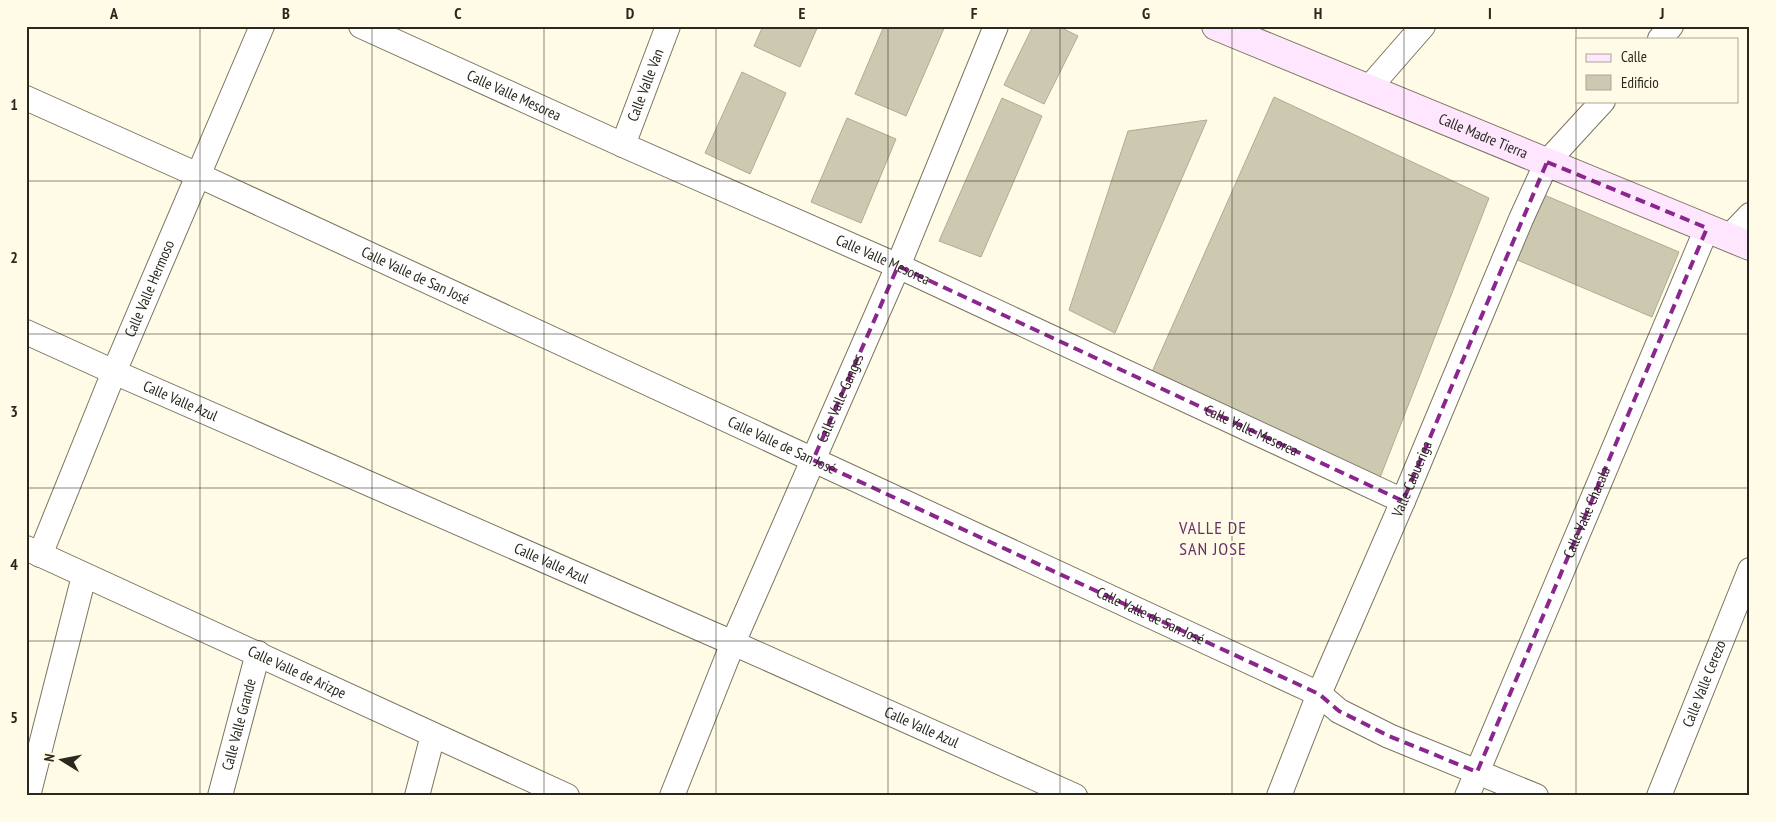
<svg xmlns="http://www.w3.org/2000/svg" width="1776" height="822" viewBox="0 0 1776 822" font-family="'PT Sans Narrow',sans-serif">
	<rect width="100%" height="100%" fill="#fffbe7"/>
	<g fill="#cdc8b0" stroke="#b0ac94">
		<polygon points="763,26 818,26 800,67 754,46"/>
		<polygon points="884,26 945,26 906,116 855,94"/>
		<polygon points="1033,26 1058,26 1078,36 1044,104 1004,85"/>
		<polygon points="742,72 786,93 750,174 705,153"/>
		<polygon points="1274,97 1489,198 1376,488 1151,374"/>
		<polygon points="1002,98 1042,116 981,257 939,241"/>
		<polygon points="847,118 896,139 861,223 811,202"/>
		<polygon points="1207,120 1115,333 1069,310 1128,131"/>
		<polygon points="1542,194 1679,252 1652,317 1515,259"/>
	</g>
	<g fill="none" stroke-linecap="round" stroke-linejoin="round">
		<g stroke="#7a755f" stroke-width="26">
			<g id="street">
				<path id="s1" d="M361 26 623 145 898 266 1403 501"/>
				<polyline points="1660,39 1671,26"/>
				<polyline points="1368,89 1423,26"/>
				<path id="s2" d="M26 98 198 175 1319 694 1339 711 1389 736 1536 796"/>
				<path id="s3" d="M623 145 668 26"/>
				<polyline points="1729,237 1750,215"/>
				<path id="s4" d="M26 332 114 372 733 643 1075 796"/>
				<path id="s5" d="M26 548 567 796"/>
				<path id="s6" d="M40 555 114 372 262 26"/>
				<polyline points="28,796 84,576"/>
				<path id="s7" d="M220 796 258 653"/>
				<polyline points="417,796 433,735"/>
				<path id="s8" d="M672 796 733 643 898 266 996 26"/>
				<path id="s9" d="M1279 796 1319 694 1403 501 1521 219 1547 162 1603 101"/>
				<path id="s10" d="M1467 796 1707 228"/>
				<path id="s11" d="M1659 796 1750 570"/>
			</g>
		</g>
		<g stroke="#7a755f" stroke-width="30">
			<g id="secondary">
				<path id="s12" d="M1216 26 1750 246"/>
			</g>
		</g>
		<use href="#street" stroke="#fff" stroke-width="24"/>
		<use href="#secondary" stroke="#ffe6ff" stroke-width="28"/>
	</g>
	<path fill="none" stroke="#8a268d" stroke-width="4" stroke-dasharray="10 6" stroke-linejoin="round" d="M1547 162 1707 228 1477 772 1389 736 1339 711 1319 694 813 460 898 266 1403 501Z"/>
	<path fill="none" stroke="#2a291f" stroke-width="1" stroke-opacity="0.55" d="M200 26V796M372 26V796M544 26V796M716 26V796M888 26V796M1060 26V796M1232 26V796M1404 26V796M1576 26V796M26 181H1750M26 334H1750M26 488H1750M26 641H1750"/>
	<g text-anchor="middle" stroke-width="4" stroke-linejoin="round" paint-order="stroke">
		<g font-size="15" fill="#2a291f" stroke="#fffbe7">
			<text dy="5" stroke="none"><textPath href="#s3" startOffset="64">Calle Valle Van</textPath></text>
			<text dy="5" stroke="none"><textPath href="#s1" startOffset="168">Calle Valle Mesorea</textPath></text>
			<text dy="5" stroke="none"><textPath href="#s12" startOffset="289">Calle Madre Tierra</textPath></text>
			<text dy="5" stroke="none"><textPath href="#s1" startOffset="572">Calle Valle Mesorea</textPath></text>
			<text dy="5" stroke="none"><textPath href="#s2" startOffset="428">Calle Valle de San José</textPath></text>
			<text dy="5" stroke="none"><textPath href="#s6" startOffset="288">Calle Valle Hermoso</textPath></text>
			<text dy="5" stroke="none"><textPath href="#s8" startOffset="432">Calle Valle Ganges</textPath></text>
			<text dy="5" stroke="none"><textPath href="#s4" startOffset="169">Calle Valle Azul</textPath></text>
			<text dy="5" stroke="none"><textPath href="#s1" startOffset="978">Calle Valle Mesorea</textPath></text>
			<text dy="5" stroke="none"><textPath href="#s2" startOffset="832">Calle Valle de San José</textPath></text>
			<text dy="5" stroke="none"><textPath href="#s9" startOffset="344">Valle Cabueriga</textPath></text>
			<text dy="5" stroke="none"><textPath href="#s10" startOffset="308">Calle Valle Chacala</textPath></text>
			<text dy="5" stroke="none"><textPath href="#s4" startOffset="574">Calle Valle Azul</textPath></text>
			<text dy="5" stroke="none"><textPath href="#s2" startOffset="1238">Calle Valle de San José</textPath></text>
			<text dy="5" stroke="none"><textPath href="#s5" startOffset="298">Calle Valle de Arizpe</textPath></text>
			<text dy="5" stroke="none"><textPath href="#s11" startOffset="121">Calle Valle Cerezo</textPath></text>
			<text dy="5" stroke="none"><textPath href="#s7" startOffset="74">Calle Valle Grande</textPath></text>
			<text dy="5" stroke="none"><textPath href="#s4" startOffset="979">Calle Valle Azul</textPath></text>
		</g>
		<g font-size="18" letter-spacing="1" fill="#633264" stroke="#fffbe7">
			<text x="1213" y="534">VALLE DE<tspan x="1213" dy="21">SAN JOSE</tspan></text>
		</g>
	</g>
	<rect width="1776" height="822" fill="none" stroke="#fffbe7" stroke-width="55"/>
	<rect x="1576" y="38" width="162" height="65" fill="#fffbe7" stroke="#aaa797"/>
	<rect x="1586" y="54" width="25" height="8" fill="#ffe6ff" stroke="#aaa797"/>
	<text x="1621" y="62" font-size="15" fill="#2a291f">Calle</text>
	<rect x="1586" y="75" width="25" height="15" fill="#cdc8b0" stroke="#aaa797"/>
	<text x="1621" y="88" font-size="15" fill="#2a291f">Edificio</text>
	<g transform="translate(62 760) rotate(280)" stroke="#fffbe7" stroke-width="4" paint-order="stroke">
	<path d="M0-4L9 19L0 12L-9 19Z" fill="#2a291f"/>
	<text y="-8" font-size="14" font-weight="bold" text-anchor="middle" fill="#2a291f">N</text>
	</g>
	<rect x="28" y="28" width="1720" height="766" fill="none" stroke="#2a291f" stroke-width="2"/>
	<g font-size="16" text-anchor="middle" font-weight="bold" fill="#2a291f">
		<text x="114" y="19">A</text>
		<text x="286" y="19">B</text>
		<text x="458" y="19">C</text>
		<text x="630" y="19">D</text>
		<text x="802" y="19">E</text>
		<text x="974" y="19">F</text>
		<text x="1146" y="19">G</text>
		<text x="1318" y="19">H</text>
		<text x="1490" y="19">I</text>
		<text x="1662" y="19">J</text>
		<text x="14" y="110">1</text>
		<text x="14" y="263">2</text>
		<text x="14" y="417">3</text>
		<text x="14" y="570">4</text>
		<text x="14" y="723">5</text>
	</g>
</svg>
